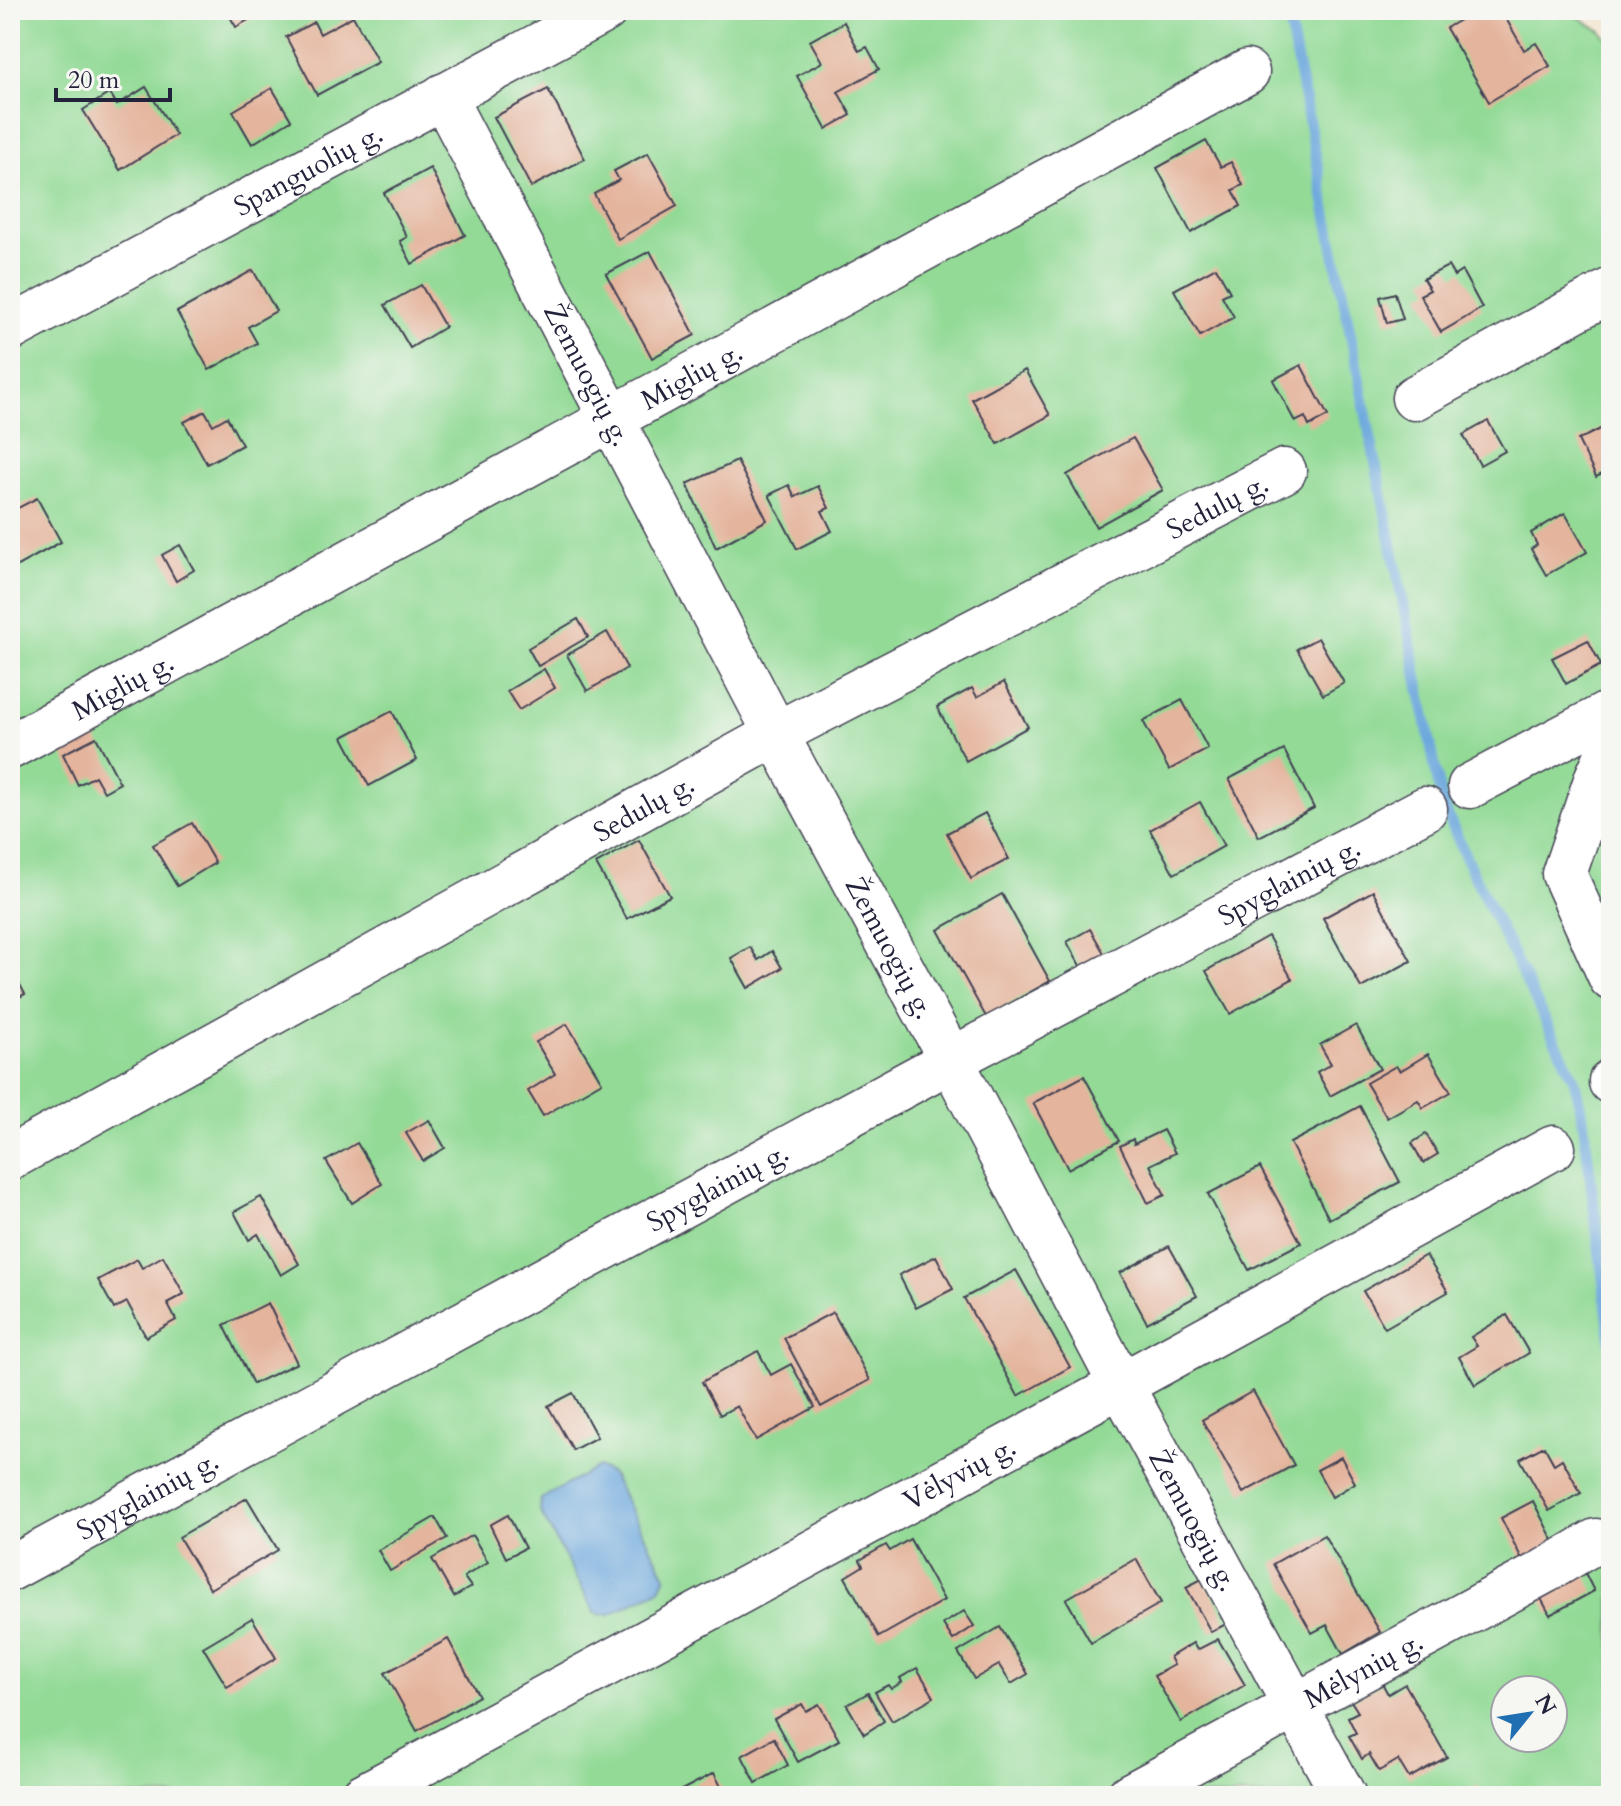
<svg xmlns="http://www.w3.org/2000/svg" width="1621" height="1806" viewBox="0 0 1621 1806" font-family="Cardo,serif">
	<rect width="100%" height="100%" fill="#f6f6f2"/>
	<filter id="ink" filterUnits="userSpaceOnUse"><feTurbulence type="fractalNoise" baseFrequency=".0125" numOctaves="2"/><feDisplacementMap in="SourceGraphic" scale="16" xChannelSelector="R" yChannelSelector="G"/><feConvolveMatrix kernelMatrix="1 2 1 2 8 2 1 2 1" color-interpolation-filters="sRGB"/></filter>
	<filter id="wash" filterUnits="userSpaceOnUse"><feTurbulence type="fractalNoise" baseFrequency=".006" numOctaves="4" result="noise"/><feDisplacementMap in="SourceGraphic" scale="32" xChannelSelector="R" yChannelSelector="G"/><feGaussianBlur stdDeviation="1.8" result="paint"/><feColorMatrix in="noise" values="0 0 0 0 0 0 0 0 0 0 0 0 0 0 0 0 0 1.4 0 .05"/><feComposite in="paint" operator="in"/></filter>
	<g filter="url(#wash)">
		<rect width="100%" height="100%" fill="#f4e8d5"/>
		<path fill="#92da95" stroke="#5a7e68" stroke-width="2" fill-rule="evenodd" d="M10 10H1567L1601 31 1611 44V1796H10ZM1505 1690H1553V1738H1505Z"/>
		<polygon fill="#6ca7dd" stroke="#47648c" stroke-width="2" points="598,1467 611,1473 666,1576 660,1589 609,1615 595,1613 540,1511 541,1499"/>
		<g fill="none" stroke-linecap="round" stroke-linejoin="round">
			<g stroke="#6ca7dd" stroke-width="11">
				<polyline points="1287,10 1442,802 1471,869 1574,1079 1583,1118 1611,1342"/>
				<polyline points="1611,1796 1611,1795"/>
			</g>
		</g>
		<g id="blocks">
			<g fill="#e4b49c">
				<polygon points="226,10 266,10 236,27"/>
				<polygon points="1477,10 1501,10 1524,50 1536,43 1550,66 1489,102 1446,28"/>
				<polygon points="353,16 378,62 317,95 286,37 314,22 320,34"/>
				<polygon points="844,22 859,51 867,47 879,69 838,92 851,115 826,129 797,76 822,62 810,41"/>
				<polygon points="146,87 176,135 120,170 83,110 110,93 117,105"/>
				<polygon points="272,88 291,120 252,144 233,111"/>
				<polygon points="548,89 585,159 531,187 494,117"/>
				<polygon points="1206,141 1221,167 1231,162 1243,185 1233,190 1241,206 1191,233 1157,168"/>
				<polygon points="648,153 677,206 618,239 594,194 619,180 614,171"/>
				<polygon points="430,168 465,235 412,264 400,241 407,237 384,193"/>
				<polygon points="650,251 695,335 652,358 606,274"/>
				<polygon points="1448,266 1454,276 1462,271 1482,308 1441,332 1420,295 1430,290 1423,279"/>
				<polygon points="1216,267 1230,292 1222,296 1234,317 1200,336 1174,290"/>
				<polygon points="253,270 276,311 248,327 257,343 209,370 177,312"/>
				<polygon points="421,285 445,327 410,348 385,305"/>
				<polygon points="1395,293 1403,319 1387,323 1380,297"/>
				<polygon points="1301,365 1328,416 1309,426 1305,417 1295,422 1273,380"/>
				<polygon points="1025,370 1050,415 998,444 972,399"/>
				<polygon points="205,411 213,425 227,417 242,445 207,464 184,422"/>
				<polygon points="1488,421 1505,451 1480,465 1463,435"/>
				<polygon points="1604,427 1611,442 1611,470 1596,477 1578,440"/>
				<polygon points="1133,438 1163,490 1096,527 1067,475"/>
				<polygon points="737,461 767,520 716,548 687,484"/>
				<polygon points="789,485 795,497 818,486 829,508 822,511 832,531 797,549 769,495"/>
				<polygon points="37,498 61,542 10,570 10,512"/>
				<polygon points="1565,513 1587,552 1546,575 1531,549 1537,545 1531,533"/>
				<polygon points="180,545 194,570 176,581 162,555"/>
				<polygon points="578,619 588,637 538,666 528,648"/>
				<polygon points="607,632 627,668 587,691 567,655"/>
				<polygon points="1318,638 1344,683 1323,695 1297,649"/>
				<polygon points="1588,640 1601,665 1566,684 1552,658"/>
				<polygon points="544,669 555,688 519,710 507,691"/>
				<polygon points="1004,682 1028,727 966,761 937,707 972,688 977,697"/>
				<polygon points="1182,700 1208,749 1169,770 1143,721"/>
				<polygon points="392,711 417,760 369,786 343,737"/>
				<polygon points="96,737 120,783 104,792 95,776 78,785 63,754"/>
				<polygon points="1284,750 1314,808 1259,837 1229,779"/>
				<polygon points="1200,802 1224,846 1174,874 1150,830"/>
				<polygon points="985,813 1009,859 971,879 947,833"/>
				<polygon points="192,823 215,863 177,886 153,845"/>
				<polygon points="639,840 670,896 627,919 596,864"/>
				<polygon points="1373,891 1411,961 1361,988 1323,918"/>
				<polygon points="1002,894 1050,981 986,1017 938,930"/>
				<polygon points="1090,929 1108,960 1084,973 1067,942"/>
				<polygon points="1268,936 1292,979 1230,1014 1206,971"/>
				<polygon points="750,947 758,960 772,951 782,968 748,988 731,958"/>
				<polygon points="10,966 25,994 10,1002"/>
				<polygon points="567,1024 602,1082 543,1116 528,1091 555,1074 536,1042"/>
				<polygon points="1356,1025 1380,1069 1330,1096 1317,1072 1331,1064 1320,1045"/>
				<polygon points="1428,1054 1451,1092 1423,1108 1418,1100 1387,1118 1366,1083 1396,1066 1400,1071"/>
				<polygon points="1084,1076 1119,1141 1068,1169 1033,1103"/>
				<polygon points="1360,1106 1400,1182 1329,1219 1290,1143"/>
				<polygon points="429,1120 445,1148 423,1161 406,1133"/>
				<polygon points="1163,1130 1175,1153 1150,1165 1165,1195 1148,1203 1120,1146 1133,1139 1134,1144"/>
				<polygon points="1426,1134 1438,1154 1423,1163 1412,1143"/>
				<polygon points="357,1143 382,1184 352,1203 326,1161"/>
				<polygon points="1260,1167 1301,1243 1249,1270 1208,1194"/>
				<polygon points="261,1197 299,1264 281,1275 258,1234 249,1240 234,1212"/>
				<polygon points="1169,1246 1197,1296 1147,1323 1120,1273"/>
				<polygon points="1426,1255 1448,1292 1385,1328 1363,1291"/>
				<polygon points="163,1256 184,1294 167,1303 176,1320 146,1337 127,1302 114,1309 98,1280 137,1259 142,1268"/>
				<polygon points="936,1256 953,1289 916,1308 899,1275"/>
				<polygon points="1016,1270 1070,1367 1018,1396 964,1298"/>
				<polygon points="268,1303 297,1363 253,1384 224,1325"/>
				<polygon points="833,1312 870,1380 821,1407 784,1338"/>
				<polygon points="1507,1315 1529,1353 1475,1385 1459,1357 1477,1346 1471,1337"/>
				<polygon points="758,1351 771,1375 791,1364 815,1407 756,1440 737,1406 720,1415 702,1382"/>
				<polygon points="1253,1391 1294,1465 1243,1493 1202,1420"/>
				<polygon points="573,1393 597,1437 573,1450 548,1406"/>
				<polygon points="1544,1446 1554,1464 1562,1459 1581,1493 1549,1511 1520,1459"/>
				<polygon points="1341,1457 1355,1483 1332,1497 1317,1470"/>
				<polygon points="247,1498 278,1550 210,1589 179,1537"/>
				<polygon points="1533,1501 1557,1548 1525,1565 1501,1518"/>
				<polygon points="508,1515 525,1548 506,1558 490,1525"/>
				<polygon points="435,1517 447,1538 390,1571 378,1550"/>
				<polygon points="472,1535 488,1562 464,1577 471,1587 454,1597 432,1559"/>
				<polygon points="1324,1535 1380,1632 1343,1654 1327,1625 1312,1633 1273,1564"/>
				<polygon points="910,1539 944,1600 879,1637 845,1577 863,1566 860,1560 886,1545 890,1551"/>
				<polygon points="1136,1559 1161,1603 1091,1643 1066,1599"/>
				<polygon points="1584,1571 1594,1591 1550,1615 1539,1595"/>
				<polygon points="1204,1578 1228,1623 1211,1632 1186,1587"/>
				<polygon points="964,1611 974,1626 953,1640 943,1624"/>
				<polygon points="252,1618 276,1658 227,1687 203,1647"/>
				<polygon points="1000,1627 1028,1674 1011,1684 999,1665 974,1679 958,1652"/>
				<polygon points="448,1639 479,1696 417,1731 385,1673"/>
				<polygon points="1218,1639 1245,1685 1181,1722 1154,1676 1174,1665 1170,1657 1193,1643 1197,1650"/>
				<polygon points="917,1668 934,1697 892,1721 875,1692 888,1685 891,1689 902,1682 900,1678"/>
				<polygon points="1382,1683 1388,1694 1405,1684 1447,1757 1409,1778 1398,1760 1379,1771 1369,1754 1362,1759 1349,1736 1356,1733 1348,1717 1358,1712 1351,1701"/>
				<polygon points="868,1693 884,1721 864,1734 847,1705"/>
				<polygon points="802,1704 806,1711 819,1704 839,1740 798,1762 774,1719"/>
				<polygon points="774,1738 788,1765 756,1783 742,1756"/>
				<polygon points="714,1773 726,1796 670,1796"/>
				<polygon points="1478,1786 1484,1796 1460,1796"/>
			</g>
		</g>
	</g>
	<g filter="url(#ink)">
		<use href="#blocks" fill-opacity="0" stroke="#424052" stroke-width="2"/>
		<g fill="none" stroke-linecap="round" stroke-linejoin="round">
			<g stroke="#424052" stroke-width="47">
				<g id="minor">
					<path id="s1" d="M443 96 776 734 951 1060 1121 1385 1344 1796"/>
					<path id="s2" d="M10 329 605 10"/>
					<polyline points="1414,398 1611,290"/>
					<polyline points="1611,746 1597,777 1564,874 1611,978"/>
					<path id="s3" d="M10 747 1247 72"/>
					<polyline points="1470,786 1611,712"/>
					<polyline points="1611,1081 1611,1082"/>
					<path id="s4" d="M10 1158 776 734 1284 471"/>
					<path id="s5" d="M10 1569 951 1060 1425 809"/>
					<path id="s6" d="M363 1796 1121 1385 1553 1148"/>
					<path id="s7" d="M1129 1796 1545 1571 1596 1541"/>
				</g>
			</g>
			<use href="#minor" stroke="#fff" stroke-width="44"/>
		</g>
	</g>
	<g text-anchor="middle" stroke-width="7" stroke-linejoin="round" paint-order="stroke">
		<g font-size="28" fill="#22223b" stroke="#f6f6f2">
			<text dy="10" stroke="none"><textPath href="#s2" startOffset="338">Spanguolių g.</textPath></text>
			<text dy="10" stroke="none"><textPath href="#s1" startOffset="314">Žemuogių g.</textPath></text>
			<text dy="10" stroke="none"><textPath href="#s3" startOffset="776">Miglių g.</textPath></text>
			<text dy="10" stroke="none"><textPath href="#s4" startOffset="1372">Sedulų g.</textPath></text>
			<text dy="10" stroke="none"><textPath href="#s3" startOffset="128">Miglių g.</textPath></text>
			<text dy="10" stroke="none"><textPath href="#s4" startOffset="724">Sedulų g.</textPath></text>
			<text dy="10" stroke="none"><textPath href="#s5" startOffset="1452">Spyglainių g.</textPath></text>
			<text dy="10" stroke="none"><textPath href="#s1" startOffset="962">Žemuogių g.</textPath></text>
			<text dy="10" stroke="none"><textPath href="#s5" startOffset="804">Spyglainių g.</textPath></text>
			<text dy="10" stroke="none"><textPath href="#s6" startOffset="678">Vėlyvių g.</textPath></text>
			<text dy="10" stroke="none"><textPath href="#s5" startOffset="156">Spyglainių g.</textPath></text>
			<text dy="10" stroke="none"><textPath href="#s1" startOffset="1610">Žemuogių g.</textPath></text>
			<text dy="10" stroke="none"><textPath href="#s7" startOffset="266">Mėlynių g.</textPath></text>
		</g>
	</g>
	<rect width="1621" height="1806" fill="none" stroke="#f6f6f2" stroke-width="40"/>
	<g transform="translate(1529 1714) rotate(60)"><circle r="38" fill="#f6f6f2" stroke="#a1a1a9" stroke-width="2"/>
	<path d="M0-6L14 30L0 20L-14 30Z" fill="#1f6fb2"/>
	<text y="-12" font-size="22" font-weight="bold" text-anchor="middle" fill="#22223b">N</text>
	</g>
	<path d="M56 88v12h114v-12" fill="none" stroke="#22223b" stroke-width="4"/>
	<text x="68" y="88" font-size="24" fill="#22223b" stroke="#f6f6f2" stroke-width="6" paint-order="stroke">20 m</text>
</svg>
